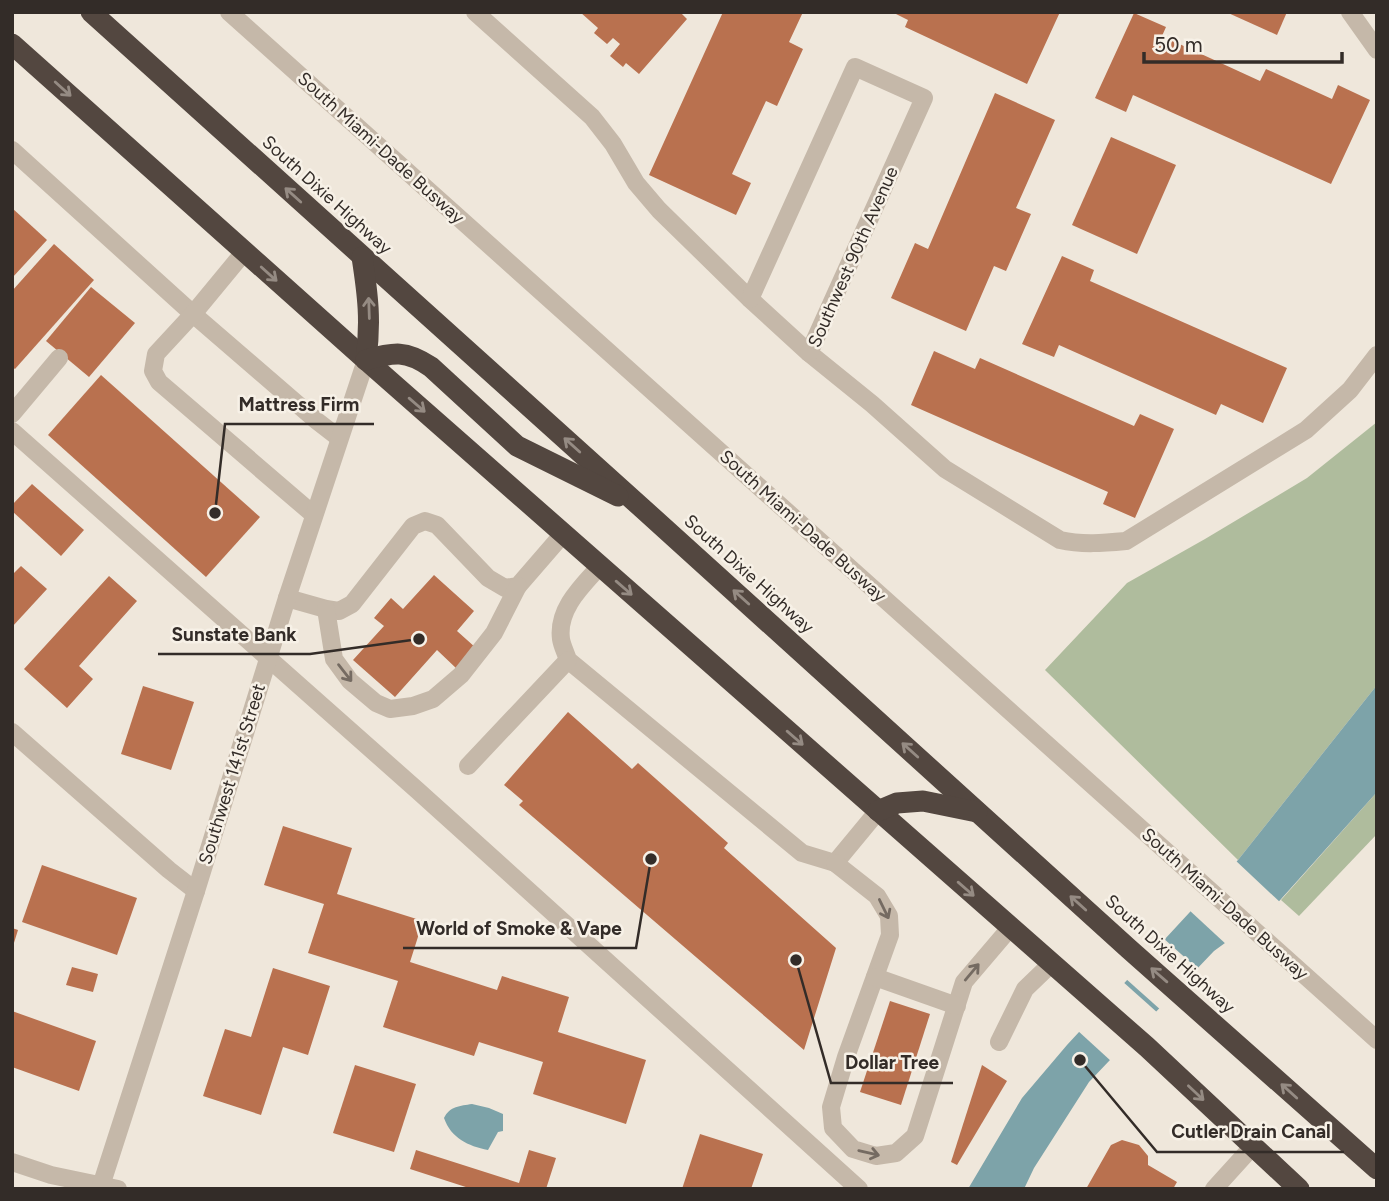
<svg xmlns="http://www.w3.org/2000/svg" width="1389" height="1201" viewBox="0 0 1389 1201" font-family="Figtree,sans-serif">
	<rect width="100%" height="100%" fill="#efe7db"/>
	<g fill="#afbc9d">
		<polygon points="1377,422 1377,685 1238,860 1045,670 1127,583 1205,539 1307,478"/>
		<polygon points="1377,792 1377,834 1299,916 1281,900"/>
	</g>
	<g fill="#7da3a9">
		<polygon points="1377,685 1377,792 1273,908 1214,951 1089,1082 1034,1168 1024,1189 968,1189 1022,1098 1067,1045 1238,860"/>
		<path d="M472 1104 489 1108 503 1114V1131L498 1132 488 1150C468 1146 451 1138 444 1118 450 1106 460 1106 472 1104Z"/>
	</g>
	<g fill="#efe7db">
		<polygon points="1234,859 1282,904 1276,911 1228,946 1188,909"/>
		<polygon points="1162,937 1200,971 1162,1011 1125,978"/>
		<polygon points="1122,981 1159,1014 1112,1062 1077,1030"/>
	</g>
	<g fill="#b9714f">
		<polygon points="580,12 680,12 687,19 639,74 626,63 623,67 610,56 620,44 613,38 607,44 594,33 598,28"/>
		<polygon points="723,12 803,12 789,42 803,49 777,106 766,101 732,174 751,183 736,215 649,175"/>
		<polygon points="892,12 1060,12 1027,84 905,27 908,20"/>
		<polygon points="1226,12 1287,12 1277,35"/>
		<polygon points="1134,13 1166,27 1162,36 1260,81 1266,69 1332,99 1338,85 1370,100 1331,184 1133,95 1126,112 1095,98"/>
		<polygon points="995,93 1055,120 1016,208 1031,214 1006,271 994,266 966,331 891,298 915,243 928,249"/>
		<polygon points="1111,137 1176,165 1137,254 1072,225"/>
		<polygon points="12,208 47,240 12,278"/>
		<polygon points="54,244 94,280 15,369 12,367 12,291"/>
		<polygon points="1062,256 1094,270 1090,281 1287,368 1263,423 1221,404 1216,415 1059,345 1054,357 1022,344"/>
		<polygon points="91,287 135,323 89,377 46,341"/>
		<polygon points="934,351 975,369 980,358 1134,426 1140,414 1174,429 1135,518 1103,504 1108,492 911,405"/>
		<polygon points="101,375 260,517 206,577 48,435"/>
		<polygon points="32,484 84,530 61,556 12,511 12,505"/>
		<polygon points="21,566 47,589 12,627 12,575"/>
		<polygon points="434,575 474,611 457,631 476,648 457,669 437,650 395,697 353,660 384,626 374,618 391,598 403,609"/>
		<polygon points="109,576 137,601 79,666 93,679 67,708 24,669"/>
		<polygon points="143,686 194,702 171,770 121,754"/>
		<polygon points="568,712 632,769 638,763 728,843 724,848 836,948 804,1050 519,805 523,801 504,785"/>
		<polygon points="283,826 352,848 337,894 423,921 410,962 497,990 502,976 569,997 558,1032 646,1060 626,1124 533,1094 543,1062 479,1042 474,1056 383,1027 398,981 308,953 324,904 264,885"/>
		<polygon points="42,865 137,898 117,955 22,922"/>
		<polygon points="12,928 18,930 13,946 12,946"/>
		<polygon points="72,967 98,974 93,992 66,985"/>
		<polygon points="273,968 330,986 308,1055 283,1047 261,1115 203,1096 225,1029 251,1037"/>
		<polygon points="890,1001 930,1014 901,1105 860,1092"/>
		<polygon points="12,1011 96,1041 79,1091 12,1067"/>
		<polygon points="355,1065 416,1084 394,1152 333,1133"/>
		<polygon points="982,1065 1007,1081 957,1165 951,1162"/>
		<polygon points="700,1134 763,1154 751,1189 682,1189"/>
		<polygon points="1122,1140 1139,1145 1148,1156 1148,1165 1177,1182 1173,1189 1086,1189 1111,1145"/>
		<polygon points="416,1150 519,1183 529,1150 556,1158 546,1189 472,1189 410,1169"/>
	</g>
	<g fill="none" stroke-linecap="round" stroke-linejoin="round">
		<g stroke="#c5b8a9" stroke-width="18">
			<polyline points="229,12 1377,1040"/>
			<path d="M475 12 592 117 613 144 636 183 659 210 750 299 809 353 872 404 945 469 1060 540C1082 545 1104 543 1126 541L1306 430 1350 390 1377 355"/>
			<polyline points="1350,12 1377,50"/>
			<polyline points="12,150 193,314 317,421 339,438"/>
			<polyline points="245,251 193,314 156,354 153,371 159,382 314,515"/>
			<polyline points="750,299 855,67 924,98 809,353"/>
			<polyline points="12,414 59,358"/>
			<polyline points="12,431 417,790 859,1189"/>
			<path d="M600 566C582 586 557 609 561 639 562 646 566 653 568 660L802 853 835 863 878 811"/>
			<polyline points="287,598 326,609 339,611 352,604 413,526 425,521 437,525 488,578 505,588 518,586 563,534"/>
			<polyline points="326,609 334,659 350,681 376,703 390,709 413,706 433,699 461,675 494,633 518,586"/>
			<polyline points="12,732 169,870 196,891"/>
			<polyline points="468,766 568,660"/>
			<polyline points="835,863 877,896 889,916 890,935 846,1057 831,1107 833,1128 853,1149 876,1156 896,1153 915,1136 964,982 1010,928"/>
			<polyline points="875,977 957,1006"/>
			<polyline points="999,1042 1025,989 1051,964"/>
			<polyline points="12,1162 51,1175 118,1189"/>
			<polyline points="100,1189 196,891 287,598 366,360"/>
			<polyline points="1214,1189 1253,1146"/>
		</g>
		<g stroke="#534740" stroke-width="21">
			<polyline points="91,12 642,508 1129,949 1377,1169"/>
			<polyline points="12,44 366,360 1147,1047 1299,1189"/>
			<path d="M362 257C368 296 371 321 366 360"/>
			<path d="M366 360C394 352 406 350 431 367L517 446 618 496"/>
			<polyline points="878,811 897,803 923,801 977,812"/>
		</g>
	</g>
	<defs><path id="oneway-shaft" d="M-6 0H5M1.5-3L5.5 0L1.5 3" fill="none" stroke-width="1.6" stroke-linecap="round" stroke-linejoin="round" transform="scale(1.75)"/></defs>
	<g stroke="#958b83">
		<use href="#oneway-shaft" transform="translate(63 89) rotate(42)"/>
		<use href="#oneway-shaft" transform="translate(293 195) rotate(-138)"/>
		<use href="#oneway-shaft" transform="translate(269 274) rotate(42)"/>
		<use href="#oneway-shaft" transform="translate(369 308) rotate(-92)"/>
		<use href="#oneway-shaft" transform="translate(417 405) rotate(41)"/>
		<use href="#oneway-shaft" transform="translate(572 445) rotate(-138)"/>
		<use href="#oneway-shaft" transform="translate(624 588) rotate(41)"/>
		<use href="#oneway-shaft" transform="translate(741 597) rotate(-138)"/>
		<use href="#oneway-shaft" transform="translate(795 738) rotate(41)"/>
		<use href="#oneway-shaft" transform="translate(910 750) rotate(-138)"/>
		<use href="#oneway-shaft" transform="translate(966 889) rotate(41)"/>
		<use href="#oneway-shaft" transform="translate(1078 903) rotate(-138)"/>
		<use href="#oneway-shaft" transform="translate(1159 975) rotate(-139)"/>
		<use href="#oneway-shaft" transform="translate(1289 1091) rotate(-138)"/>
		<use href="#oneway-shaft" transform="translate(1196 1093) rotate(43)"/>
	</g>
	<g stroke="#756b62">
		<use href="#oneway-shaft" transform="translate(345 673) rotate(52)"/>
		<use href="#oneway-shaft" transform="translate(884 909) rotate(64)"/>
		<use href="#oneway-shaft" transform="translate(972 972) rotate(-50)"/>
		<use href="#oneway-shaft" transform="translate(869 1153) rotate(13)"/>
	</g>
	<g text-anchor="middle" stroke-width="5" stroke-linejoin="round" paint-order="stroke">
		<g font-size="18" fill="#332c28" stroke="#f7f1e7">
			<text transform="translate(381 148) rotate(42)" y="6">South Miami-Dade Busway</text>
			<text transform="translate(327 195) rotate(42)" y="6">South Dixie Highway</text>
			<text transform="translate(853 257) rotate(-66)" y="6">Southwest 90th Avenue</text>
			<text transform="translate(803 526) rotate(42)" y="6">South Miami-Dade Busway</text>
			<text transform="translate(749 574) rotate(42)" y="6">South Dixie Highway</text>
			<text transform="translate(232 774) rotate(-73)" y="6">Southwest 141st Street</text>
			<text transform="translate(1225 904) rotate(42)" y="6">South Miami-Dade Busway</text>
			<text transform="translate(1170 954) rotate(42)" y="6">South Dixie Highway</text>
		</g>
	</g>
	<path fill="none" stroke="#332c28" stroke-width="2.5" d="M215 513L225 424H374M419 639L310 654H158M651 859L636 948H403M796 960L831 1083H953M1080 1060L1157 1152H1344"/>
	<g fill="#332c28" stroke="#f7f1e7" stroke-width="2.5">
		<circle cx="215" cy="513" r="7"/>
		<circle cx="419" cy="639" r="7"/>
		<circle cx="651" cy="859" r="7"/>
		<circle cx="796" cy="960" r="7"/>
		<circle cx="1080" cy="1060" r="7"/>
	</g>
	<g font-size="19" text-anchor="middle" font-weight="bold" fill="#332c28" stroke="#f7f1e7" stroke-width="5" stroke-linejoin="round" paint-order="stroke">
		<text x="299" y="411">Mattress Firm</text>
		<text x="234" y="641">Sunstate Bank</text>
		<text x="519" y="935">World of Smoke &amp; Vape</text>
		<text x="892" y="1069">Dollar Tree</text>
		<text x="1251" y="1138">Cutler Drain Canal</text>
	</g>
	<rect width="1389" height="1201" fill="none" stroke="#332c28" stroke-width="28"/>
	<path d="M1144 52v10h198v-10" fill="none" stroke="#332c28" stroke-width="3.5"/>
	<text x="1154" y="52" font-size="21" fill="#332c28" stroke="#f7f1e7" stroke-width="5" paint-order="stroke">50 m</text>
</svg>
